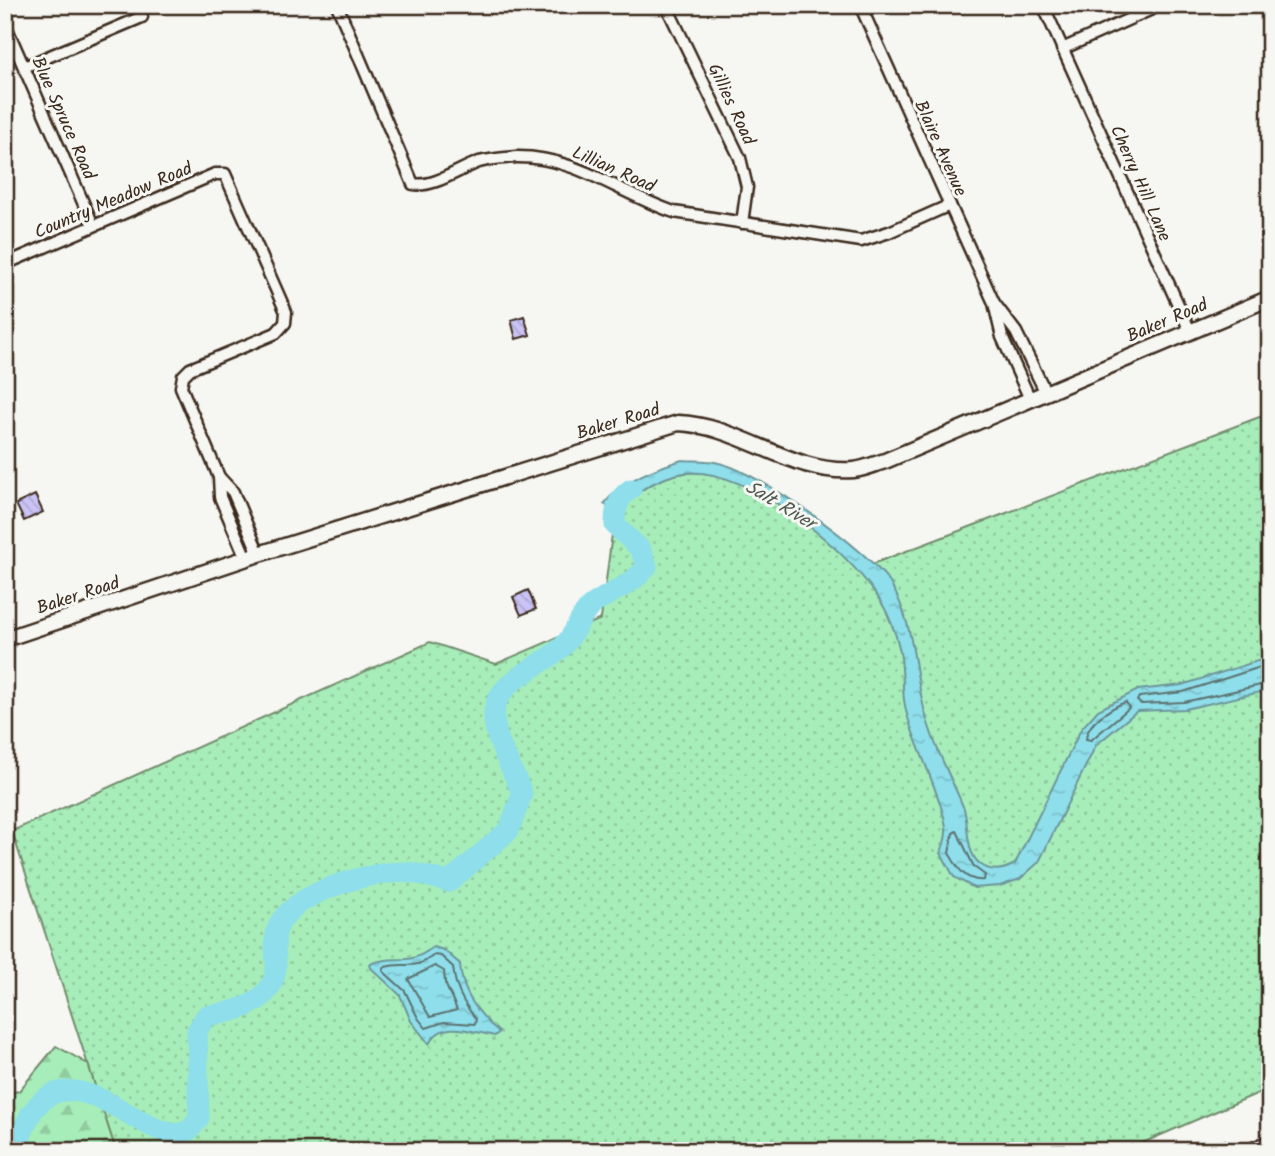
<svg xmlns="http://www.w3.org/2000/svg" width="1275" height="1156" viewBox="0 0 1275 1156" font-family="Kalam,sans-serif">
	<defs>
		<pattern id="grass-dots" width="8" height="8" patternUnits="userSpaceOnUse" patternTransform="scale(1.75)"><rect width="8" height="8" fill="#a7edb9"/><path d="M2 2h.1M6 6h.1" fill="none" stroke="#91cb9f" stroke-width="1.8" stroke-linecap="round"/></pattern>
		<pattern id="forest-firs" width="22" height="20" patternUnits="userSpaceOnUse" patternTransform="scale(1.75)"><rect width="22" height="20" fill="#a7edb9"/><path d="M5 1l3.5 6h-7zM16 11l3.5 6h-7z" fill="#91cb9f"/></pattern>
		<pattern id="water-ripples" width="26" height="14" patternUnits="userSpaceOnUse" patternTransform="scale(1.75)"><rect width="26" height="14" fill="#8edeeb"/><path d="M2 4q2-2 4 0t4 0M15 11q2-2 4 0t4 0" fill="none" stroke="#7bbfc9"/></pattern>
		<pattern id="building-back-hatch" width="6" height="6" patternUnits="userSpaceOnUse" patternTransform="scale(1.75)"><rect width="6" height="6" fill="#cac4f6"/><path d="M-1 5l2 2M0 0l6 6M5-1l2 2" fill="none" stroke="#aea9d2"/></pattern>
	</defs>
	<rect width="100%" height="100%" fill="#f6f6f2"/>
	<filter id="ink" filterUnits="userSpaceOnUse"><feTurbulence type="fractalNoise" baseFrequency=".0143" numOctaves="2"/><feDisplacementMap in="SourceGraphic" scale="14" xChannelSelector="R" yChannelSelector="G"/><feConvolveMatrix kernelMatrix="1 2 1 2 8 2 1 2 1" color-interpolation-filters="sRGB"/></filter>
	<g filter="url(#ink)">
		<path fill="url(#grass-dots)" stroke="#718c6c" stroke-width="2" d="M1270 413V1088L1124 1151H116L12 831 430 642 496 664 601 619 615 511C633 494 659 476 685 473 746 466 817 530 859 569Z"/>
		<polygon fill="url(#forest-firs)" stroke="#718c6c" stroke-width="2" points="56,1046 88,1064 116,1151 5,1151 5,1094 19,1091"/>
		<g fill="url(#water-ripples)" stroke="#6d9699" stroke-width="2">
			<path d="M682 460C694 461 707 460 719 463 757 471 869 550 890 583 917 626 913 680 929 726 938 755 953 781 964 809 969 825 965 852 980 864 991 873 1004 870 1015 864L1081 729 1098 710 1138 690 1182 685 1270 657V690L1185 709 1137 711 1096 745 1039 862 1020 879 1000 886 974 888 954 877 941 853C943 846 946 839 946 832 948 813 916 745 909 721 901 699 904 681 901 658 899 644 893 626 887 613 860 557 749 465 684 473 658 477 633 494 615 511L604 504C623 480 653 469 682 460Z"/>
			<path d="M433 947 444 950 460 964C461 992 478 1014 499 1032L495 1036C472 1032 442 1018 429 1044L411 1021 400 995 371 968 370 964C397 953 407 968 433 947Z"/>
		</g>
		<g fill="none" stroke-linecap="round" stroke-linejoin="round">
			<g stroke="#5c7270" stroke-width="2">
				<polyline points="1270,664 1183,692 1139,697 1137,701 1141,704 1184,702 1270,683"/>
				<path d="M1126 702 1129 708 1091 740 1086 739C1086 723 1112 707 1126 702Z"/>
				<path d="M957 831 974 867 985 875 984 880C965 882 957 867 949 853L953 833Z"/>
				<path d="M434 955 441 956 453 967C455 988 463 1003 476 1019L475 1024 444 1022 426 1028 418 1018 405 991 383 971 385 967C406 961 413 972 434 955Z"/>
				<polygon points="435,966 444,971 445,983 457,1010 430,1017 408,979"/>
			</g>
			<path stroke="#8edeeb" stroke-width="21" d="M15 1151C21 1138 25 1122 33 1111 78 1048 153 1154 189 1130 193 1127 196 1121 199 1118L197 1031 206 1016C237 1012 275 1003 276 965 276 953 273 938 278 927 291 892 377 868 412 873 424 875 436 879 449 882L509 830 522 794C514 769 495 744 494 717 493 680 542 668 563 646 576 634 579 614 595 603 614 590 633 585 647 566L640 549 615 525C615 510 617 498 631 489"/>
		</g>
		<g fill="url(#building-back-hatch)" stroke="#3b2a1e" stroke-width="2">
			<polygon points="524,316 530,335 516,339 511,320"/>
			<polygon points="35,495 43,512 24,521 16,504"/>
			<polygon points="528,590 536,609 521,615 513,597"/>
			<polygon points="1270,1133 1270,1151 1240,1151 1238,1148"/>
			<polygon points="1225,1140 1230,1151 1205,1151 1205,1150"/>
		</g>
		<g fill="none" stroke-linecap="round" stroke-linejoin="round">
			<g stroke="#3b2a1e" stroke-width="15">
				<g id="street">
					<path d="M337 5 413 184C433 188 459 169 479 162 490 159 505 158 516 157 576 156 620 194 674 212L861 241 889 232 950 205"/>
					<polyline points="666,5 740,158 747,187 742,223"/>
					<polyline points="860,5 994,303"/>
					<polyline points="1043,5 1190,331"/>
					<polyline points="5,24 93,225"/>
					<polyline points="1062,49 1161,5"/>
					<polyline points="24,67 142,17"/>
					<polyline points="5,264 215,174 225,174 286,312 285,323 276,333 190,369 183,376 181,387 219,477"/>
					<polyline points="1029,397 1002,337 994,303 1016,332 1045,391"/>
					<polyline points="246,558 220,497 219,477 233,492 259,554"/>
				</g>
			</g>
			<g stroke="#3b2a1e" stroke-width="19">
				<path id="secondary" d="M5 639 259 554 678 423C740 425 792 475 854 470 864 469 875 464 885 461L1270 298"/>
			</g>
			<use href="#street" stroke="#f6f6f2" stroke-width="10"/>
			<use href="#secondary" stroke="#f6f6f2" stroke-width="14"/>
		</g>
	</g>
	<g text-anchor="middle" stroke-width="6" stroke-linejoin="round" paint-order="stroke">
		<g font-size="18" fill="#3b2a1e" stroke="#f6f6f2">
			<text transform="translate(732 104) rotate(65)" y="6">Gillies Road</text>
			<text transform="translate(64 118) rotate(66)" y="6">Blue Spruce Road</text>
			<text transform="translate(941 148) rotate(66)" y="6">Blaire Avenue</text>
			<text transform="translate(614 169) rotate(24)" y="6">Lillian Road</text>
			<text transform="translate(1141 183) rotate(66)" y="6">Cherry Hill Lane</text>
			<text transform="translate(113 200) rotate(-23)" y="6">Country Meadow Road</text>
			<text transform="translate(1167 320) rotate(-23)" y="6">Baker Road</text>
			<text transform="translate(618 421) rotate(-17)" y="6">Baker Road</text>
			<text transform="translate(78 595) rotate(-18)" y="6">Baker Road</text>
		</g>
		<g font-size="19" font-style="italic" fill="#505751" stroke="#f6f6f2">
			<text transform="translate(781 504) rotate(31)" y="7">Salt River</text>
		</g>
	</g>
	<rect width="1275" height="1156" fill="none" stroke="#f6f6f2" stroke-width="28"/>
	<rect x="14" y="14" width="1247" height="1128" fill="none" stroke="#3b2a1e" stroke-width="2.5" filter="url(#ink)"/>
</svg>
